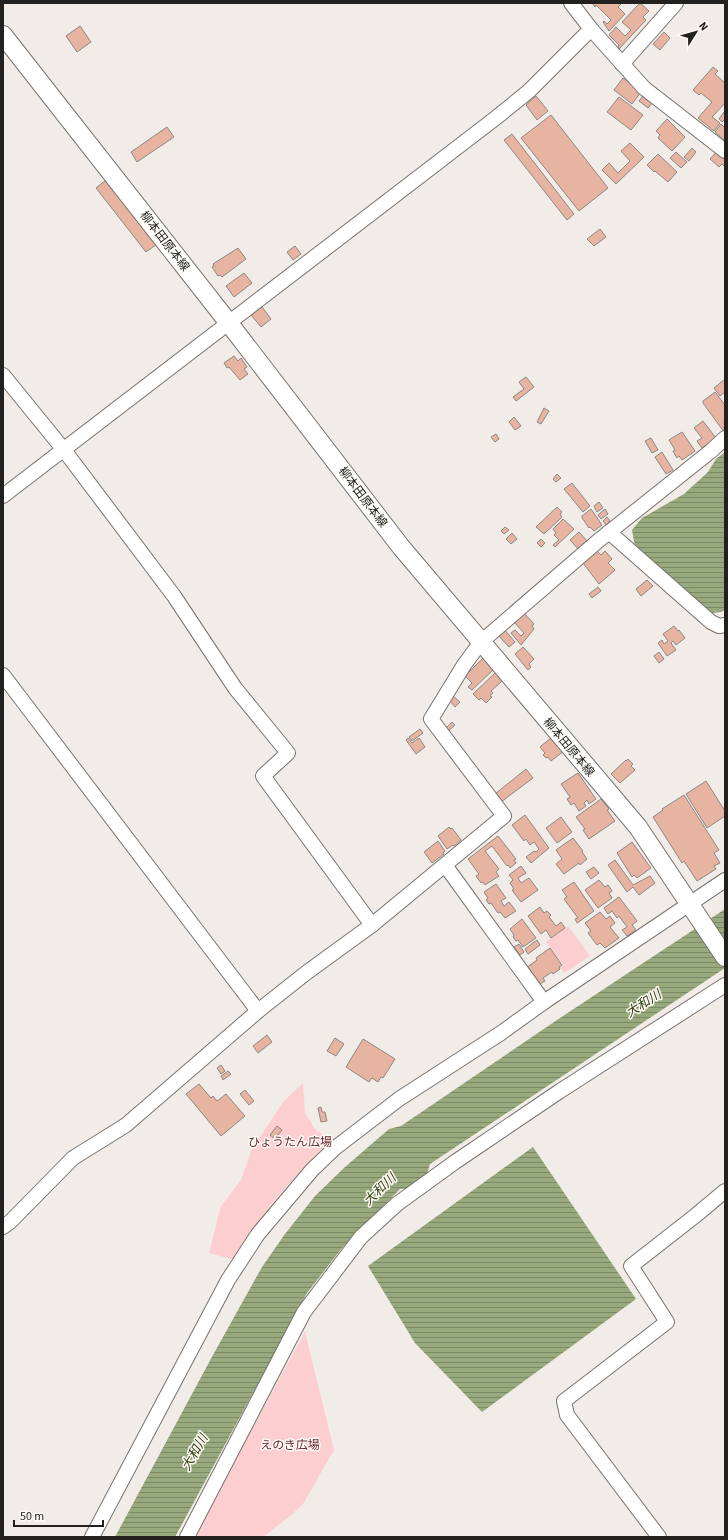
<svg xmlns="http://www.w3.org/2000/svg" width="728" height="1540" viewBox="0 0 728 1540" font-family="'Source Sans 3','Noto Sans JP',sans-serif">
	<defs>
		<pattern id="water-rules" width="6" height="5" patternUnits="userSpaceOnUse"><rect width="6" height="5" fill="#98a97d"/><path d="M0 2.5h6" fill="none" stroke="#7c8966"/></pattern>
	</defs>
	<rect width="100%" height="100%" fill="#f1ece7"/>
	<g fill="#fcced0">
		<polygon points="568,926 590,956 564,973 560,967 563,964 546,942"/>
		<path d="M303 1083 305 1113 315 1129 331 1140C294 1176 260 1214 235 1260L209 1253 221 1206 241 1180 252 1149 283 1102Z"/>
		<polygon points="305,1332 334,1450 303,1504 289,1517 263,1537 193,1537"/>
	</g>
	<g fill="url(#water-rules)">
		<polygon points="725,452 725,610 721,612 711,613 635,547 632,530 642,518 684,494 708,472 716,459"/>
		<path d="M725 909V968L430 1164C424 1184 422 1188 400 1189L342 1248 307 1293 175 1537H115L213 1355 262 1267 285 1234 315 1196 345 1167 389 1129 401 1126 557 1020Z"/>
		<polygon points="533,1147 636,1299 482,1412 415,1343 368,1266"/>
	</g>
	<g fill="#e6b4a0" stroke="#8e8785">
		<polygon points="592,3 622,3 618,7 625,14 609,31 603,22 604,21 607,24 611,20 596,5 595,7"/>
		<polygon points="640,3 649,11 643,17 646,20 619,49 618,47 619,45 609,35 616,27 625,36 631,30 622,22"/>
		<polygon points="80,26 91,42 77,52 66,36"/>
		<polygon points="664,32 670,38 660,50 653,44"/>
		<polygon points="713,67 718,71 715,74 725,83 725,103 712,117 720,123 714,131 698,118 712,102 701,93 699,95 693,90"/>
		<polygon points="623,78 641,92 632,104 614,90"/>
		<polygon points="646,92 655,99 648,108 639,101"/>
		<polygon points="536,96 548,111 537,120 526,105"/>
		<polygon points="619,97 643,115 631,130 607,112"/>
		<polygon points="724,112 725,119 722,122 719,119"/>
		<polygon points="551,115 608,188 579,211 521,138"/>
		<polygon points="667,119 685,137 672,151 658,138 660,135 656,131"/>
		<polygon points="721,124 725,128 725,141 715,132"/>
		<polygon points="167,127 174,137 137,162 131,152"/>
		<polygon points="512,134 574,214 567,220 504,140"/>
		<polygon points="630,143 644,157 616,184 602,170 609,163 618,173 630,161 621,151"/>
		<polygon points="692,148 696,152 689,161 684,157"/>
		<polygon points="720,148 725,153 725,167 722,164 719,167 710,159"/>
		<polygon points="676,152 687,162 681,168 670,158"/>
		<polygon points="658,154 677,172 668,182 655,171 654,172 647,165"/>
		<polygon points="106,180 157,244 146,252 96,188"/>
		<polygon points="600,229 606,237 594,246 587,239"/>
		<polygon points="295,246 301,254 293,260 287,252"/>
		<polygon points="238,248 246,259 222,277 220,275 218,276 212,267 214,266 213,264"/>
		<polygon points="244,273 252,283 234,297 226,286"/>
		<polygon points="262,307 271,319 261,327 251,315"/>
		<polygon points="234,356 238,361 241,358 247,367 244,369 248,374 240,380 229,367 227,368 224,363"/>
		<polygon points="526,377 534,387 516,401 513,397 524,389 519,382"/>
		<polygon points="725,379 725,392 720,396 714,388"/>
		<polygon points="715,392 725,405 724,432 703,403 703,401"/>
		<polygon points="544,408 549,411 541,424 537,422"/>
		<polygon points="514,417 521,426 515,430 509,422"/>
		<polygon points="703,421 716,438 702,448 697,441 702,438 694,428"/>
		<polygon points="682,432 695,451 682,460 679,456 677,458 673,451 675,450 669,440"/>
		<polygon points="496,434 499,439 495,442 491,437"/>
		<polygon points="651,438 658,450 652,453 645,441"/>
		<polygon points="662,452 673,470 666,474 655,457"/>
		<polygon points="557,474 561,478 556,482 553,479"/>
		<polygon points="572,483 590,506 583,512 564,489"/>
		<polygon points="599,502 603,508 597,512 594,506"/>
		<polygon points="557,507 562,512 560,514 562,517 544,534 536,527"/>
		<polygon points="591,509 602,525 594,531 590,527 589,528 582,518 582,516"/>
		<polygon points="605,509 608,514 601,519 598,515"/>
		<polygon points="607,517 610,521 606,525 603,521"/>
		<polygon points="563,519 574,529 555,547 553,545 559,540 554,535 556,533 553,529"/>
		<polygon points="505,527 509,530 504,534 501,531"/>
		<polygon points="579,532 588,542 579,550 570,540"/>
		<polygon points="512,533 517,539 511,544 506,539"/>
		<polygon points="541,539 545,543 541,547 537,543"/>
		<polygon points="597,551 601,555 605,551 612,559 608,563 615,570 599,584 583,563"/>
		<polygon points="647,580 653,586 641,596 636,589"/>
		<polygon points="598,587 601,591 592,598 589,594"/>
		<polygon points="524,613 534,624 532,626 534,629 521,645 511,633 515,630 521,636 524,633 514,622"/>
		<polygon points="674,626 678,631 679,630 685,638 676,645 673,641 671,643 676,650 667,656 658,643 662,640 664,644 668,641 663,634"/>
		<polygon points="504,629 515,642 509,647 498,635"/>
		<polygon points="523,647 534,659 529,664 531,667 528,670 515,654"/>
		<polygon points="659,652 664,659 659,663 654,656"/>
		<polygon points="483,658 494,669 472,690 468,687 472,683 465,676"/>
		<polygon points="496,672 503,680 491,691 493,693 490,696 492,697 486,703 481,698 479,700 473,694"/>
		<polygon points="453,696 460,702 455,707 449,700"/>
		<polygon points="452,722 455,725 447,732 445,729"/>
		<polygon points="420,729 423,733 412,741 409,737"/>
		<polygon points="552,737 564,751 551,761 548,757 546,758 543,755 545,753 540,747"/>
		<polygon points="408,738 412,743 419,738 425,747 416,754 406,740"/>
		<polygon points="628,759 633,764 631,766 635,770 620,783 611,774 626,760 626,761"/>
		<polygon points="526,769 533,778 501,802 495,794"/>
		<polygon points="578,773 596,799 589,804 587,800 584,803 586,806 579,811 574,803 571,805 567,799 570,797 561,784"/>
		<polygon points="706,781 725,811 725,816 707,828 686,794"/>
		<polygon points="684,795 719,850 714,853 720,863 714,866 716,869 697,881 684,861 682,863 653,817 663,810 662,809"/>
		<polygon points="601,799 609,809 607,810 615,821 589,839 583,830 585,829 576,817"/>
		<polygon points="525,815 549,848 531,863 526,857 534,851 536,852 539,849 534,842 530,845 526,839 524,841 512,825"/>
		<polygon points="561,817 572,832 557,843 546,828"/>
		<polygon points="449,827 451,829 452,828 461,840 454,846 453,845 447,849 438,836"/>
		<polygon points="498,836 516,859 514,860 516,863 510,868 508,865 507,866 492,846 485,851 499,869 496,872 499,876 485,885 483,882 481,883 476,876 479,874 468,859"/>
		<polygon points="573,838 583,851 582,852 587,859 580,865 579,863 564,874 556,864 562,859 556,850"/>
		<polygon points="438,841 445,851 443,853 444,854 432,863 424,852"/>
		<polygon points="632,842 651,868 637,878 634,875 632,877 617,853"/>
		<polygon points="615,860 633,885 650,876 655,883 639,895 633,887 627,892 608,865"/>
		<polygon points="521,866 526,873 518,878 521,883 529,878 538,890 521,902 512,890 514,889 510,883 513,880 509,875"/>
		<polygon points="594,867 599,873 591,879 586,872"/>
		<polygon points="599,880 605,887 608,885 612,891 609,893 612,898 598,908 585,890"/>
		<polygon points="574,882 594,911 577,923 575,919 578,918 564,899 567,897 562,890"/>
		<polygon points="496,884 506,898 501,901 504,906 509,902 516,911 505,918 500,912 498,913 491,903 489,904 486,900 488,898 484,892"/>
		<polygon points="619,897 637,921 632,925 636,930 627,936 622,930 627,927 619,916 617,918 612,911 608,914 604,908"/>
		<polygon points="540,907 544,913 547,911 551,915 549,917 556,926 561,922 565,928 551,938 546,930 541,934 528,916"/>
		<polygon points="600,912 606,919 610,916 615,923 610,927 619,938 605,948 600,943 597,945 588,933 591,931 585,923"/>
		<polygon points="522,919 536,938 523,947 518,940 516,941 513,937 514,935 510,929"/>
		<polygon points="537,940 540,945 528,954 525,949"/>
		<polygon points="519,944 524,952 520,955 514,947"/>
		<polygon points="550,948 562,965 559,967 560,969 553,974 552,972 543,978 545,981 538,985 526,968 537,960 536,958"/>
		<polygon points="267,1035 272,1042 258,1053 253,1046"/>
		<polygon points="335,1038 344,1044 336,1056 327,1051"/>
		<polygon points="363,1039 395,1059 383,1078 381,1077 378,1082 372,1078 369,1082 346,1067"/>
		<polygon points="221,1065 225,1071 221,1074 217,1068"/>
		<polygon points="228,1071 231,1074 223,1080 221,1076"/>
		<polygon points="199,1084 211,1098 213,1096 217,1101 226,1094 245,1116 221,1136 186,1094"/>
		<polygon points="245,1090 254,1101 249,1105 240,1094"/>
		<polygon points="321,1107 322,1112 325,1112 327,1121 321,1122 318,1108"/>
		<polygon points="277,1126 282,1130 275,1139 270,1135"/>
	</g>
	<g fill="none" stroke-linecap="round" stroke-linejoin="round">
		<g stroke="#77736f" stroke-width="16">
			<g id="minor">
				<polyline points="571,3 591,29 644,88 725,151"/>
				<polyline points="622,64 676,3"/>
				<polyline points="3,375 64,450 174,596 235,688 288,753 263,776 372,925"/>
				<polyline points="3,496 497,117 529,91 591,29"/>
				<polyline points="609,532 711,622 719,626 725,625"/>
				<polyline points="3,675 258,1011"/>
				<polyline points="445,865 544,1002"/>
				<polyline points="3,1227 10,1222 73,1158 126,1125 258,1011 306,973 372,925 504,816 431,719 464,665 481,642 598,541 711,451 725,438"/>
				<polyline points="92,1537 228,1280 258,1234 312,1170 335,1148 399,1099 501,1033 544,1002 725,880"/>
				<polyline points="187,1537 304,1312 361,1237 397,1204 455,1162 560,1091 725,985"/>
				<polyline points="659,1537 567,1415 564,1401 667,1322 631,1266 695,1216 725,1191"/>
			</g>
		</g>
		<g stroke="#77736f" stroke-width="20">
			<polyline id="major" points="3,35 228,322 401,547 638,827 725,957"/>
		</g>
		<use href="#minor" stroke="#fff" stroke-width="14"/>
		<use href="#major" stroke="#fff" stroke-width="18"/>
	</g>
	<g text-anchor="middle" stroke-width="3" stroke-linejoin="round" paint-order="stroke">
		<g font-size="12" fill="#22211f" stroke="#fefaf5">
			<text transform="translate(165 241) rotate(52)" y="4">柳本田原本線</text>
			<text transform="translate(363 497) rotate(53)" y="4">柳本田原本線</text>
			<text transform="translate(569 747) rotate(50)" y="4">柳本田原本線</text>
		</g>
		<g font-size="12" fill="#6a2830" stroke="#fefaf5">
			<text x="290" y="1146">ひょうたん広場</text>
			<text x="290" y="1449">えのき広場</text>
		</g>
		<g font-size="13" font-style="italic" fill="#334312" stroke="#fefaf5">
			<text transform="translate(643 1003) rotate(-33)" y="5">大和川</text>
			<text transform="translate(379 1189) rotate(-44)" y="5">大和川</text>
			<text transform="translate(194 1452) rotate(-60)" y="5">大和川</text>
		</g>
	</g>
	<rect width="728" height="1540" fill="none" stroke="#22211f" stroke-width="8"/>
	<g transform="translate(696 32) rotate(53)" stroke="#fefaf5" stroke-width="3" paint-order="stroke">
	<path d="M0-3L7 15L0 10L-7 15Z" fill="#22211f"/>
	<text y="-6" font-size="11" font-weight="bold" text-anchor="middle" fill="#22211f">N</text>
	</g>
	<path d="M14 1520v6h89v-6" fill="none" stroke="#22211f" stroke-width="2"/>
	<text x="20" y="1520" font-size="12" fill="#22211f" stroke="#fefaf5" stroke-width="3" paint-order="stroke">50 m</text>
</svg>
